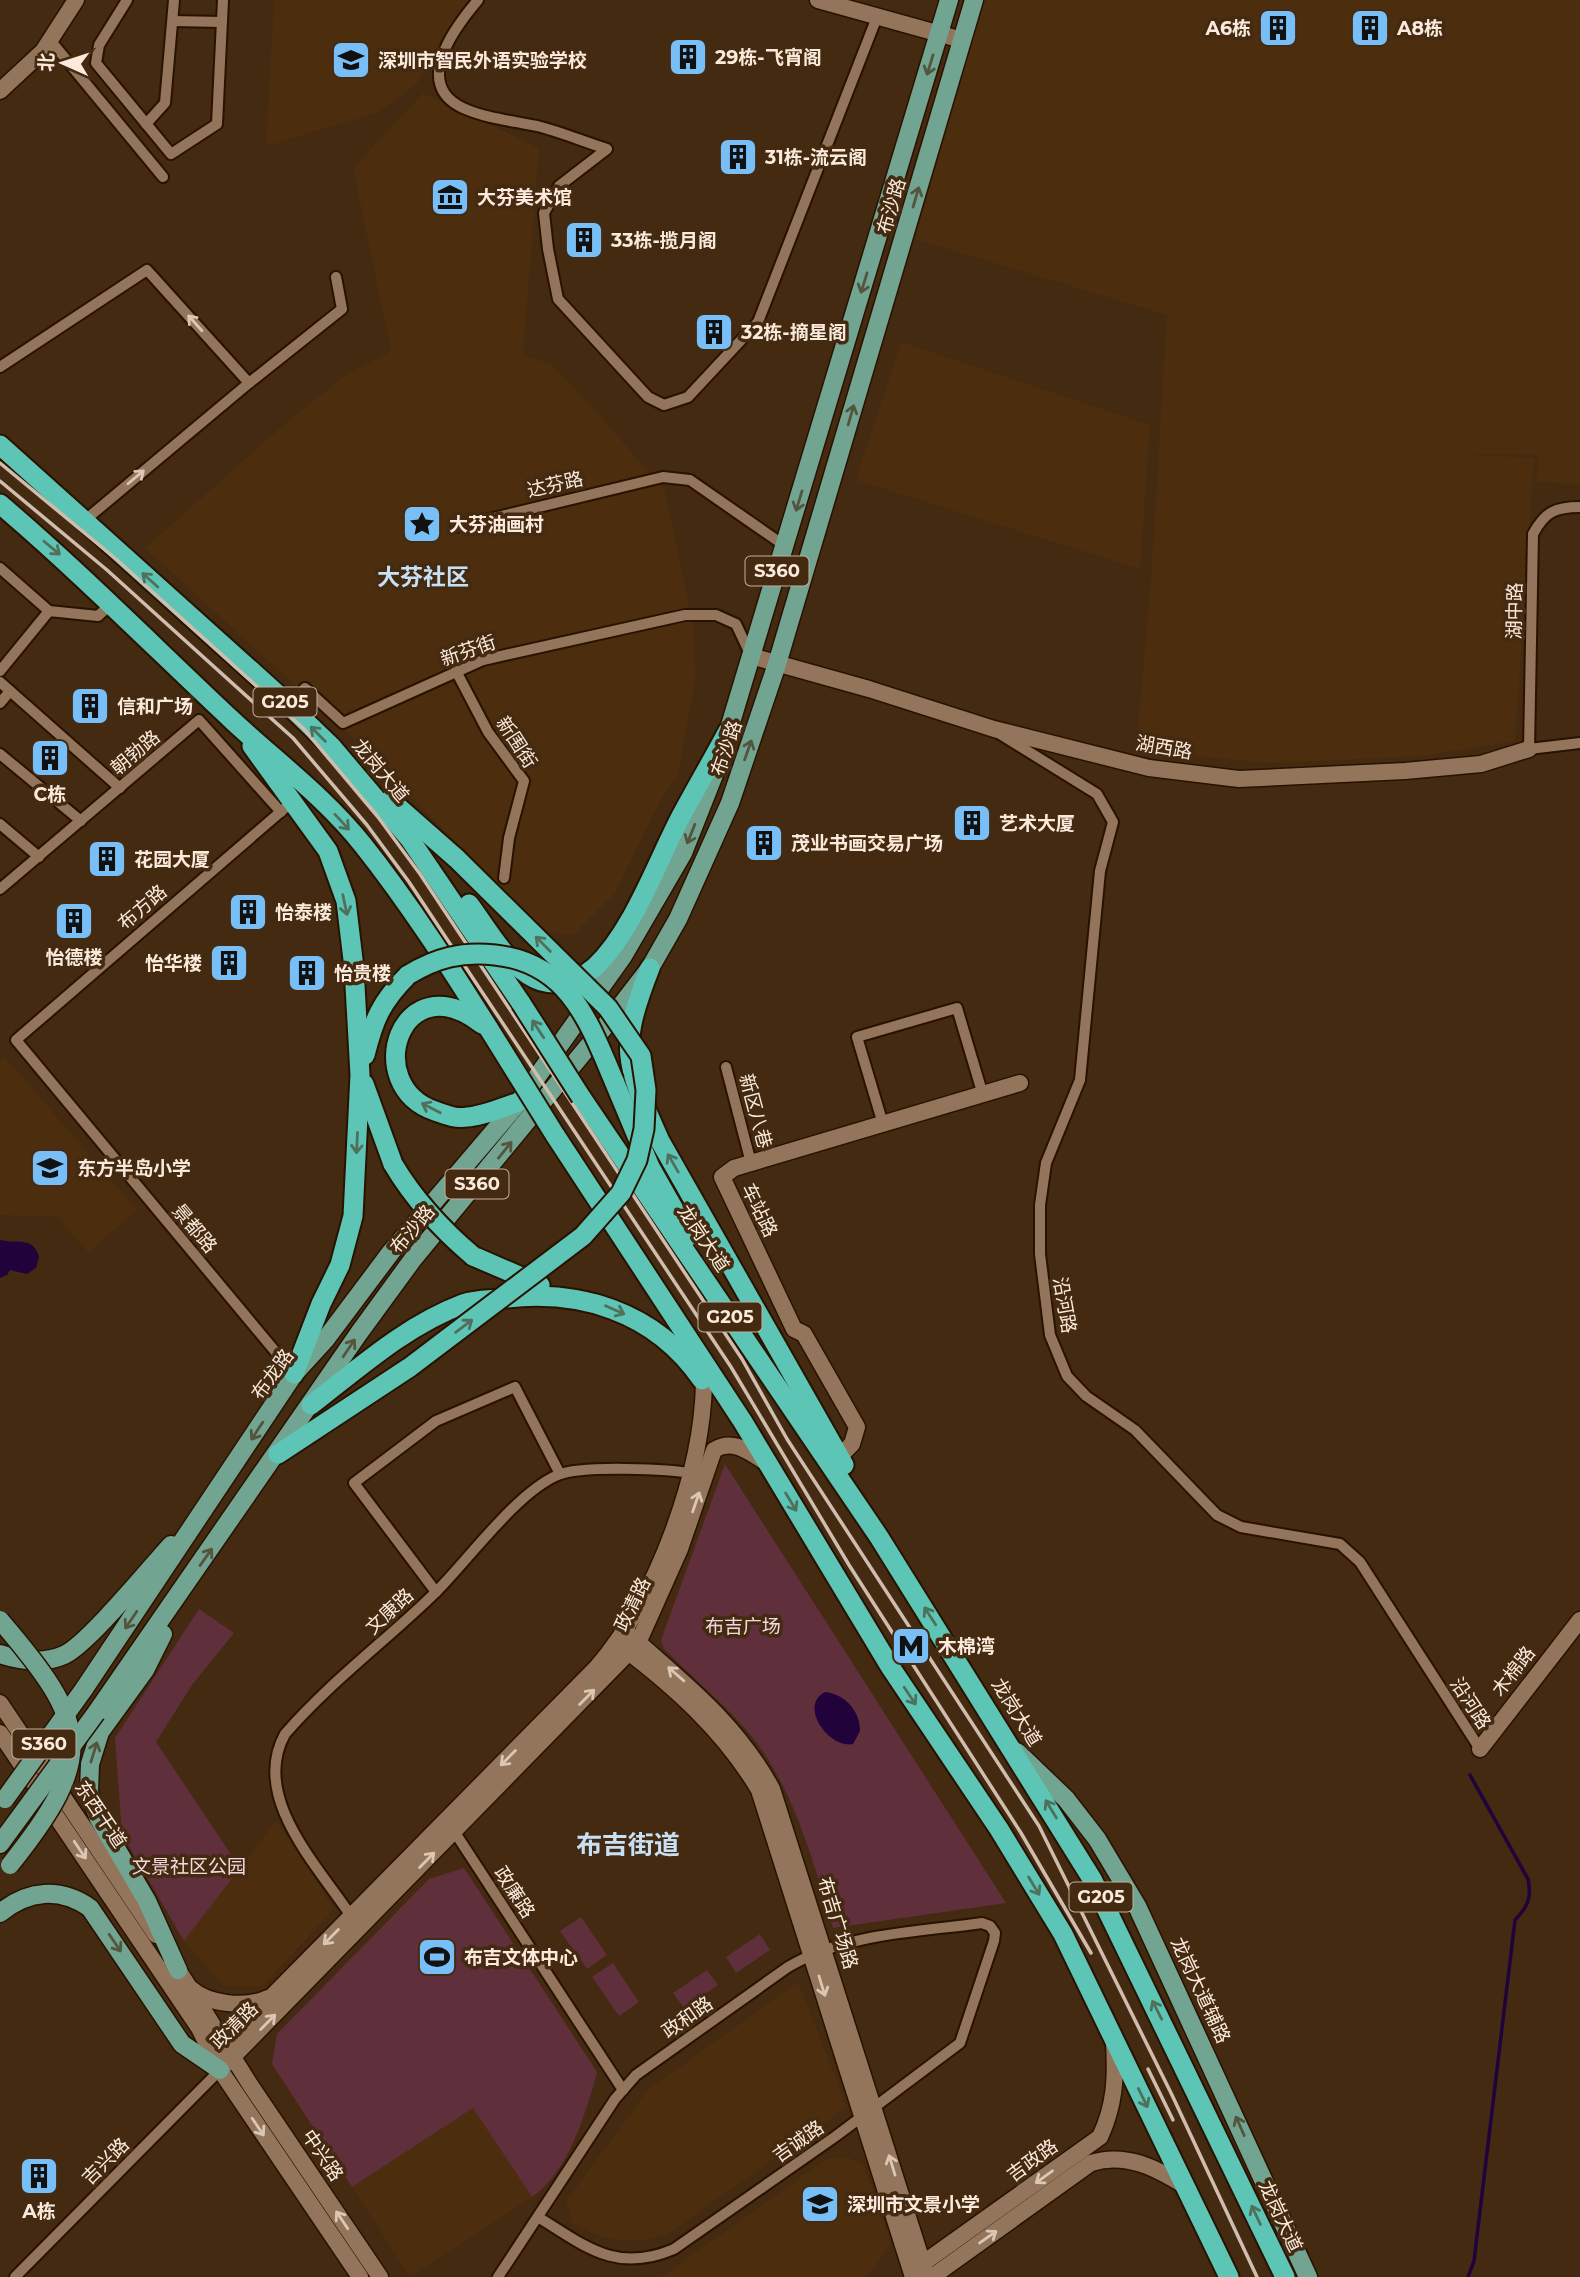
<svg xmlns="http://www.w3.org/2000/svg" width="1580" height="2277" viewBox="0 0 1580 2277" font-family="Montserrat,'Noto Sans SC',sans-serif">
	<rect width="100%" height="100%" fill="#432a11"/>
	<g fill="#4c2e0e">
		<polygon points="274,0 470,0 415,86 376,113 266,146"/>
		<polygon points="984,0 1580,0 1580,484 1537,482 1538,455 1455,454 1534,458 1515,741 1421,756 1273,763 1136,751 1151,579 1167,315 915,239"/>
		<polygon points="423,93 539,148 523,355 551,364 596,411 665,491 694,629 695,681 678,775 661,799 615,893 573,935 543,931 368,752 145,548 279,429 344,376 391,351 353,168"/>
		<polygon points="901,342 1150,425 1140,569 856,480"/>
		<polygon points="5,1057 137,1210 88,1252 58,1217 0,1215 0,1062"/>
		<polygon points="277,1820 334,1909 262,1987 224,1986 184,1941"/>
		<polygon points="798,1982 847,2107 669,2233 647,2240 623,2241 602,2237 573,2224 566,2201 649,2089"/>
		<polygon points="473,2108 532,2197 410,2277 352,2187"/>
		<polygon points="847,2157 864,2165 891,2244 867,2277 661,2277 827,2159"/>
	</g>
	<g fill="#602f3c">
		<path d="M725 1464 1006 1903 833 1928C812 1858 792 1779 741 1724 717 1698 689 1674 664 1649L661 1640Z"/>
		<polygon points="199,1609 234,1633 192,1685 156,1742 240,1868 184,1941 122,1834 115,1738"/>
		<path d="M464 1868 597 2072C586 2113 568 2173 532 2197L473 2108 352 2187 272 2064 277 2034 429 1879Z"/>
		<polygon points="581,1917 607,1955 587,1969 560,1931"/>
		<polygon points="760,1934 770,1950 736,1973 726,1957"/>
		<polygon points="613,1963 639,2002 619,2016 592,1977"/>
		<polygon points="707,1970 718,1985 684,2008 673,1993"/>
	</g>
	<g fill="#21023a">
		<path d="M0 1240C16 1244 34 1236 39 1257L36 1268 27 1274 10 1270 7 1275 0 1278Z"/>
		<path d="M825 1692C845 1694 860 1711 860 1731L853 1744C829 1749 798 1706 825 1692Z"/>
	</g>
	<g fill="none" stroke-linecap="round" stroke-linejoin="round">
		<path stroke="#21023a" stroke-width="3.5" d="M1468 2277 1474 2261 1515 1920C1528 1906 1532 1898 1528 1879L1470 1775"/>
		<g stroke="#291200" stroke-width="14">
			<g id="street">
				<polyline points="127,0 99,45 96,63 171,154 217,124 223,0"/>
				<path d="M478 0C456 26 411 84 463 108 487 119 515 121 541 127 563 133 585 142 607 149L559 186 544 213 548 249 558 299 648 397 664 405 688 397 758 322 877 17"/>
				<polyline points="173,21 222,22"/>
				<polyline points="50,40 163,177"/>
				<polyline points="146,124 165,103 174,0"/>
				<polyline points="0,367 147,270 249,383 84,521"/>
				<polyline points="249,383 342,309 336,277"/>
				<path d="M1580 507C1555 507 1545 512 1533 534L1529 749 1580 743"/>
				<polyline points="456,527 663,477 690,480 785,546"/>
				<polyline points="0,568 49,611"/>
				<polyline points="0,671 49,611 98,616 112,603"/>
				<polyline points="456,671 488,732 524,781 509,838 504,878"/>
				<polyline points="0,682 120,788"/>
				<polyline points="0,703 10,691"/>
				<polyline points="290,706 305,688 343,723 483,660 685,615 716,615 736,624 751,656"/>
				<polyline points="1000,734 1097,794 1113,822 1100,871 1080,1080 1046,1163 1040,1205 1040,1254 1050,1335 1067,1376 1086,1396 1135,1430 1217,1515 1241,1527 1340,1544 1360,1562 1480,1749"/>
				<polyline points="0,754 81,821"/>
				<polyline points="292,802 16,1040 294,1374"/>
				<polyline points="0,824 39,857"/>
				<polyline points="0,889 199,720 281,812"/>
				<polyline points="726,1067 751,1163"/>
				<polyline points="883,1124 857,1037 957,1008 983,1095"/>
				<polyline points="436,1592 354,1483 436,1421 515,1387 560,1474"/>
				<polyline points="452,1828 623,2090"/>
				<path d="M351 1916C318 1866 250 1797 285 1734 330 1682 387 1640 436 1592 469 1559 517 1492 558 1475 581 1465 670 1469 696 1474"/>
				<polyline points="15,2277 220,2070"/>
				<path d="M498 2277 615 2099 636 2075 788 1967C845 1933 918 1932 982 1923L990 1926 995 1933 994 1941 960 2043 836 2136 674 2249C616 2274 585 2246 538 2217"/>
			</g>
		</g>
		<g stroke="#291200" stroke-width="19">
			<g id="secondary">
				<polyline points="818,0 962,40"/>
				<polyline points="0,91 43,51 76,0"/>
				<polyline points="751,656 869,689 994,729 1149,768 1239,779 1405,771 1481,764 1529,749"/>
				<polyline points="839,1457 852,1444 857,1427 804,1334 794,1329 722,1177 734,1168 1020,1083"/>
				<path d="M631 1636C686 1685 736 1723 772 1789L927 2277"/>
				<path d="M622 1647C675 1687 725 1732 759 1790L913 2277"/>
				<polyline points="0,1703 156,1935"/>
				<polyline points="0,1733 199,2028 220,2070 360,2277"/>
				<polyline points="1480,1749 1580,1620"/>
				<polyline points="172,1960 251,2086 380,2277"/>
				<path d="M190 1988C209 2005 246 2008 268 1998"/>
				<path d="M220 2070 638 1643 680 1549 714 1450C734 1438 750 1453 767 1463"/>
				<path d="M220 2070 225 2044 597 1667C657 1597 702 1475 704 1383"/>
				<path d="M915 2269 1100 2137C1115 2105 1116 2078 1114 2043"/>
				<path d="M932 2277 1091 2163C1126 2152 1156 2168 1185 2186"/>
			</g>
		</g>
		<g stroke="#291200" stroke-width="21">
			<g id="primary">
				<polyline points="163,1634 145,1670 100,1732 90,1764 89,1792 99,1819 147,1901 178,1970"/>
				<path d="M0 1654C21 1661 44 1664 64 1655 87 1645 150 1568 171 1545"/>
				<polyline points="84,1689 294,1374 325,1340 391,1252 519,1102 623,956 683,853 719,762 949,0"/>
				<polyline points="96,1713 359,1333 413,1259 610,1020 650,968 678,919 730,803 777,664 974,0"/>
				<polyline points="1017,1752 1066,1799 1097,1839 1137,1906 1308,2277"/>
				<polyline points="0,1844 22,1814"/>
				<path d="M0 1913C28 1890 60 1887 90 1908L182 2044 220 2070"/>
			</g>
		</g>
		<g stroke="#291200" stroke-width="23">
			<g id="highway">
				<polyline points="0,445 275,692 331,746 409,838 521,1003"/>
				<path d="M0 504C81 573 155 648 233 721 277 762 325 797 363 845 409 903 450 967 489 1029"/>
				<polyline points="252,746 328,851 346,901 354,968 360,1075 353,1216 340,1265 321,1304 294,1374"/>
				<polyline points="390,800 457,859"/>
				<path d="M469 904C488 929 510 971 541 981 561 987 579 981 595 967 632 932 656 865 679 820 695 790 712 761 728 731"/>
				<path d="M650 968C618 1050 625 1062 660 1141L844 1465"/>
				<path d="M482 1024C401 961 360 1085 435 1111 446 1115 456 1119 467 1117 484 1116 503 1107 519 1102"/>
				<path d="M365 1055C374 1019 381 1002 408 975"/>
				<polyline points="614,1081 650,1167 689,1236"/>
				<polyline points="364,1084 393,1164"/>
				<polyline points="581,1097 879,1537 1092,1879 1285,2277"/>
				<polyline points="555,1135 743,1422 891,1668 999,1829 1063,1934 1229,2277"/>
				<polyline points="473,1256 540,1285"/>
				<path d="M311 1405C359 1368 405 1326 463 1304 474 1300 488 1300 500 1299 578 1288 655 1311 702 1380"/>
				<polyline points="278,1454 410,1367"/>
			</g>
		</g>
		<use href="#street" stroke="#92755a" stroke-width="10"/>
		<use href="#secondary" stroke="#92755a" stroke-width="16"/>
		<use href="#primary" stroke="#72a591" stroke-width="18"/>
		<use href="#highway" stroke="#5dc5b6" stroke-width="19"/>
		<g stroke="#d0bdad" stroke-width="3.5">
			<polyline points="0,463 116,559 303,728 378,817 420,874 742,1359 787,1439 1039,1826 1172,2095 1257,2277"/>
			<polyline points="0,481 107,570 293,738 367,825 409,882 731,1367 849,1565 1021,1833 1091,1953"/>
			<polyline points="1148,2069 1173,2120"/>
		</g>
		<g stroke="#291200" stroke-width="21" stroke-linecap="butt">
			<g id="primary-bridge">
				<path d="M0 1620C89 1724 98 1755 10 1865"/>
				<polyline points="5,1799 84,1689"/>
				<polyline points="22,1814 96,1713"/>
			</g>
		</g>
		<g stroke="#291200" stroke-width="23" stroke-linecap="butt">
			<g id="highway-bridge">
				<path d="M408 975C436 958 462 951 495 955 569 963 589 1022 614 1081"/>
				<polyline points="521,1003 581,1097"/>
				<polyline points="489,1029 555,1135"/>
				<path d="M393 1164C415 1201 441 1229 473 1256"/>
				<polyline points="410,1367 583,1236 621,1193 637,1160 644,1129 646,1090 641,1056 608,1008 457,859"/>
			</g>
		</g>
		<use href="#primary-bridge" stroke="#72a591" stroke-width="18"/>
		<use href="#highway-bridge" stroke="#5dc5b6" stroke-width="19"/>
	</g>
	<defs><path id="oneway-shaft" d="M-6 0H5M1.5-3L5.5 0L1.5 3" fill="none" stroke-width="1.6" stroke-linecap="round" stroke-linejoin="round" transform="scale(1.75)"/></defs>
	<g stroke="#53553e">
		<use href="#oneway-shaft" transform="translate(930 65) rotate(107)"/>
		<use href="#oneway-shaft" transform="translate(916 197) rotate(-74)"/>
		<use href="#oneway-shaft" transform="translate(864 283) rotate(107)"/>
		<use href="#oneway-shaft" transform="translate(851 415) rotate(-74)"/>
		<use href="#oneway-shaft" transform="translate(799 501) rotate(107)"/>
		<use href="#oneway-shaft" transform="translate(748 750) rotate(-71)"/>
		<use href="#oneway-shaft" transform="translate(691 834) rotate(112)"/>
		<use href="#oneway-shaft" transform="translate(505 1150) rotate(-51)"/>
		<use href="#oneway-shaft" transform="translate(349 1348) rotate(-56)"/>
		<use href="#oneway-shaft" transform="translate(257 1431) rotate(123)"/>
		<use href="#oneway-shaft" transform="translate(206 1557) rotate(-55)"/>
		<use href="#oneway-shaft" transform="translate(131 1620) rotate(124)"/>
		<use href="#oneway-shaft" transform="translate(94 1752) rotate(-73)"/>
		<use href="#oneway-shaft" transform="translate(115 1943) rotate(56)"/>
		<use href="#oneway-shaft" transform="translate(1240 2126) rotate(-114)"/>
	</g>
	<g stroke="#dcc7b5">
		<use href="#oneway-shaft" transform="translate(195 323) rotate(-132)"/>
		<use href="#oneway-shaft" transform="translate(136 477) rotate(-40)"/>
		<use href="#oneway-shaft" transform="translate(696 1502) rotate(-71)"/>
		<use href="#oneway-shaft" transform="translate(676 1674) rotate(-139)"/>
		<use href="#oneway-shaft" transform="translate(587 1697) rotate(-45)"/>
		<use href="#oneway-shaft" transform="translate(508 1758) rotate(135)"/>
		<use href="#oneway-shaft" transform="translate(80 1850) rotate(56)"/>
		<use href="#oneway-shaft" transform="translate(427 1860) rotate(-45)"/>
		<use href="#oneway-shaft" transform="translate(331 1937) rotate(135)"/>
		<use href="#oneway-shaft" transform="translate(822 1986) rotate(73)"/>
		<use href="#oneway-shaft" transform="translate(268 2022) rotate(-45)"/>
		<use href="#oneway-shaft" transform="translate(258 2127) rotate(56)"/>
		<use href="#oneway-shaft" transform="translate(892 2165) rotate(-107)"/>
		<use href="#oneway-shaft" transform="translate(1044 2177) rotate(144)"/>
		<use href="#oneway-shaft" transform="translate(342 2220) rotate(-124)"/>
		<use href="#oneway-shaft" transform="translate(988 2237) rotate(-35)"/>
	</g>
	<g stroke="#4f705b">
		<use href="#oneway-shaft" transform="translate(52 548) rotate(40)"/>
		<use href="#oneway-shaft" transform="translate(150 580) rotate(-138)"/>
		<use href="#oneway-shaft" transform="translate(318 734) rotate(-135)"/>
		<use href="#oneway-shaft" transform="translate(342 822) rotate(47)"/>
		<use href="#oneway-shaft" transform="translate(345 905) rotate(78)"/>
		<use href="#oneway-shaft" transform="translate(543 944) rotate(-135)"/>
		<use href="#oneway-shaft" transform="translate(538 1029) rotate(-123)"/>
		<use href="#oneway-shaft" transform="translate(431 1108) rotate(-153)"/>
		<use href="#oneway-shaft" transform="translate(357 1143) rotate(93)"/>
		<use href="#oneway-shaft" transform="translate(673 1163) rotate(-120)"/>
		<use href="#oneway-shaft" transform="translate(615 1310) rotate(24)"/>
		<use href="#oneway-shaft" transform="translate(464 1326) rotate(-37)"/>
		<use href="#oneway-shaft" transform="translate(791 1502) rotate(59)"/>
		<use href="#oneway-shaft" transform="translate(930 1616) rotate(-123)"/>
		<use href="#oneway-shaft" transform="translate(910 1696) rotate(56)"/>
		<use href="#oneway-shaft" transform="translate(1051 1809) rotate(-121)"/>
		<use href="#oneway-shaft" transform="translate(1034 1886) rotate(59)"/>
		<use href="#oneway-shaft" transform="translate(1157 2010) rotate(-117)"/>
		<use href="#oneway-shaft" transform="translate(1143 2098) rotate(64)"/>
		<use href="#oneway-shaft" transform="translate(1256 2215) rotate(-115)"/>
	</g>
	<defs>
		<g id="building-square" transform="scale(2.0125)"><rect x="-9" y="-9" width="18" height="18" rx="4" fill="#78bff7" stroke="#432a11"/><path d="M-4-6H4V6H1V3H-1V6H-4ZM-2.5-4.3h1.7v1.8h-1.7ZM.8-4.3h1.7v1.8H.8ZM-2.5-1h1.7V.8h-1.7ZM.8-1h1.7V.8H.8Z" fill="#111"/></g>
		<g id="school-square" transform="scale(2.0125)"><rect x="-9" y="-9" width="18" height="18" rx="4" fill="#78bff7" stroke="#432a11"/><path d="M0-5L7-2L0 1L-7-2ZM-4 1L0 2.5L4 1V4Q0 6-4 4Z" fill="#111"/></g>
		<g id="museum-square" transform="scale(2.0125)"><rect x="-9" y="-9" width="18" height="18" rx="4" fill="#78bff7" stroke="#432a11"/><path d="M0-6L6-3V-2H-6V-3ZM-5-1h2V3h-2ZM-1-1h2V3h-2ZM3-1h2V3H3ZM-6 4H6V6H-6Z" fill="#111"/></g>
		<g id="sight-square" transform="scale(2.0125)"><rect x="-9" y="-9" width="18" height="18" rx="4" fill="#78bff7" stroke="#432a11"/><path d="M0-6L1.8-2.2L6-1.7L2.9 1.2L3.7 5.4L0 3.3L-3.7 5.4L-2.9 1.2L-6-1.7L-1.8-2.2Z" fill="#111"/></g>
		<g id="metro-square" transform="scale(2.0125)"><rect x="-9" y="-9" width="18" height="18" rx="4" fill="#78bff7" stroke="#432a11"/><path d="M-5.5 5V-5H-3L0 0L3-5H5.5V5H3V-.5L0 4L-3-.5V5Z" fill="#111"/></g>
		<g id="stadium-square" transform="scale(2.0125)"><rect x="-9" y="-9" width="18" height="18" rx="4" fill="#78bff7" stroke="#432a11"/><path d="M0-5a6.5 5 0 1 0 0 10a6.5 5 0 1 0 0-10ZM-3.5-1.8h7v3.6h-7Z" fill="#111"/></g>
	</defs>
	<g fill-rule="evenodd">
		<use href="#building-square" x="1278" y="28"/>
		<use href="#building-square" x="1370" y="28"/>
		<use href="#building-square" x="688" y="57"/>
		<use href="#school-square" x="351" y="60"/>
		<use href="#building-square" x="738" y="157"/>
		<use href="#museum-square" x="450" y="197"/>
		<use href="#building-square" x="584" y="240"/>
		<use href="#building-square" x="714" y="332"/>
		<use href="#sight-square" x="422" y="524"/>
		<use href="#building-square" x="90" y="706"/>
		<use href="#building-square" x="50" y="758"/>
		<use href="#building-square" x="972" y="823"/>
		<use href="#building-square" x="764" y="843"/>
		<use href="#building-square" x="107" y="859"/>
		<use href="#building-square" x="248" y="912"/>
		<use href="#building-square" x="74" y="921"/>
		<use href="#building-square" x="229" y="963"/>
		<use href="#building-square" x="307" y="973"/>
		<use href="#school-square" x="50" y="1168"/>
		<use href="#metro-square" x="911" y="1646"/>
		<use href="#stadium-square" x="437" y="1957"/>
		<use href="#building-square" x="39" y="2176"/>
		<use href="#school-square" x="820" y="2204"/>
	</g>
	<g text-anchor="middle" stroke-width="7" stroke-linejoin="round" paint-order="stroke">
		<g fill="#432a11" stroke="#c4b09f" stroke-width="2">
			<rect x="745.5" y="556.5" width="63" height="29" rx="5"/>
			<rect x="253.5" y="687.5" width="63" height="29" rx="5"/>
			<rect x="445.5" y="1169.5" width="63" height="29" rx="5"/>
			<rect x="698.5" y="1302.5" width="63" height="29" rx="5"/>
			<rect x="12.5" y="1729.5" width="63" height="29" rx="5"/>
			<rect x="1069.5" y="1882.5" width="63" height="29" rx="5"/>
		</g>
		<g font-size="18" font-weight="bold" fill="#fbeadc">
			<text x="777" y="577">S360</text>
			<text x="285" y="708">G205</text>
			<text x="477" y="1190">S360</text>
			<text x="730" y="1323">G205</text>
			<text x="44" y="1750">S360</text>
			<text x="1101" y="1903">G205</text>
		</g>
		<g font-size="19" font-weight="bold" fill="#fbeadc" stroke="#432a11" text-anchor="start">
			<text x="1251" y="35" text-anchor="end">A6栋</text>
			<text x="1397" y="35">A8栋</text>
			<text x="715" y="64">29栋-飞宵阁</text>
			<text x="378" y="67">深圳市智民外语实验学校</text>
			<text x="765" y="164">31栋-流云阁</text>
			<text x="477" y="204">大芬美术馆</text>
			<text x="611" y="247">33栋-揽月阁</text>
			<text x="741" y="339">32栋-摘星阁</text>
			<text x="449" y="531">大芬油画村</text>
			<text x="117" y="713">信和广场</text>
			<text x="50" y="801" text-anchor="middle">C栋</text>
			<text x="999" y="830">艺术大厦</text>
			<text x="791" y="850">茂业书画交易广场</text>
			<text x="134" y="866">花园大厦</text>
			<text x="275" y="919">怡泰楼</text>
			<text x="74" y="964" text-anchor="middle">怡德楼</text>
			<text x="202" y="970" text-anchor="end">怡华楼</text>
			<text x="334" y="980">怡贵楼</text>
			<text x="77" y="1175">东方半岛小学</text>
			<text x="938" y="1653">木棉湾</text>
			<text x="464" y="1964">布吉文体中心</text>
			<text x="847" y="2211">深圳市文景小学</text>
			<text x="39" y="2218" text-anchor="middle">A栋</text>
		</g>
		<g font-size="19" fill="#fbeadc" stroke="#432a11">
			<text transform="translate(891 206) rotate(-74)" y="7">布沙路</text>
			<text transform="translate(555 484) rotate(-13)" y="7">达芬路</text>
			<text transform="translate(1514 611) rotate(-89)" y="7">湖中路</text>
			<text transform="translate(468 650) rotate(-19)" y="7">新芬街</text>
			<text transform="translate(517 742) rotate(57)" y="7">新围街</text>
			<text transform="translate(1164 747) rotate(10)" y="7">湖西路</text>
			<text transform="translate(726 748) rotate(-71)" y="7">布沙路</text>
			<text transform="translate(135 752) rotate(-40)" y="7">朝勃路</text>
			<text transform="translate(381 770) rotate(50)" y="7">龙岗大道</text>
			<text transform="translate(142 907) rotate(-41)" y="7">布方路</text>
			<text transform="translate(756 1111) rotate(75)" y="7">新区八巷</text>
			<text transform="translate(760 1210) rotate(64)" y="7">车站路</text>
			<text transform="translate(195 1228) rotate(50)" y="7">景都路</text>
			<text transform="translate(412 1229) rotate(-50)" y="7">布沙路</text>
			<text transform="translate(704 1238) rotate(56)" y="7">龙岗大道</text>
			<text transform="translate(1065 1305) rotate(80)" y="7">沿河路</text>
			<text transform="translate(272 1374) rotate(-54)" y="7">布龙路</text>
			<text transform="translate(632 1604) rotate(-64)" y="7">政清路</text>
			<text transform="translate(389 1611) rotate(-43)" y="7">文康路</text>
			<text transform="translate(1513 1671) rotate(-52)" y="7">木棉路</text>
			<text transform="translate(1471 1703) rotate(57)" y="7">沿河路</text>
			<text transform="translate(1017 1712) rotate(58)" y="7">龙岗大道</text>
			<text transform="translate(101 1814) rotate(56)" y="7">东西干道</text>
			<text transform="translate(515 1892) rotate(57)" y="7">政廉路</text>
			<text transform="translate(838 1923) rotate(73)" y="7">布吉广场路</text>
			<text transform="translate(1201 1990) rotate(65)" y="7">龙岗大道辅路</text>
			<text transform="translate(687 2017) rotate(-35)" y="7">政和路</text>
			<text transform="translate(234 2025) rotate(-45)" y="7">政清路</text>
			<text transform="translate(798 2141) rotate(-35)" y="7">吉诚路</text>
			<text transform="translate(323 2155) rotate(56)" y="7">中兴路</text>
			<text transform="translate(1032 2160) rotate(-36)" y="7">吉政路</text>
			<text transform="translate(105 2161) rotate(-45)" y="7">吉兴路</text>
			<text transform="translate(1281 2216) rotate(65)" y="7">龙岗大道</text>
		</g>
		<g font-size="19" fill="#f1dadf" stroke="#432a11">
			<text x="743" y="1633">布吉广场</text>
			<text x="189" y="1873">文景社区公园</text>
		</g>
		<g font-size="23" font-weight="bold" fill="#c7e0f5" stroke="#432a11">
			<text x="423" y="585">大芬社区</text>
		</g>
		<g font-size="26" font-weight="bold" fill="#c7e0f5" stroke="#432a11">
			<text x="628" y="1854">布吉街道</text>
		</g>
	</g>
	<g transform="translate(63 63) rotate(273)" stroke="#432a11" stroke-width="5" paint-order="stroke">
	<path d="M0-5L12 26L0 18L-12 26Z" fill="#fbeadc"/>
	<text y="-10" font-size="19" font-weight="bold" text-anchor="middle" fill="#fbeadc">北</text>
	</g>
</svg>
